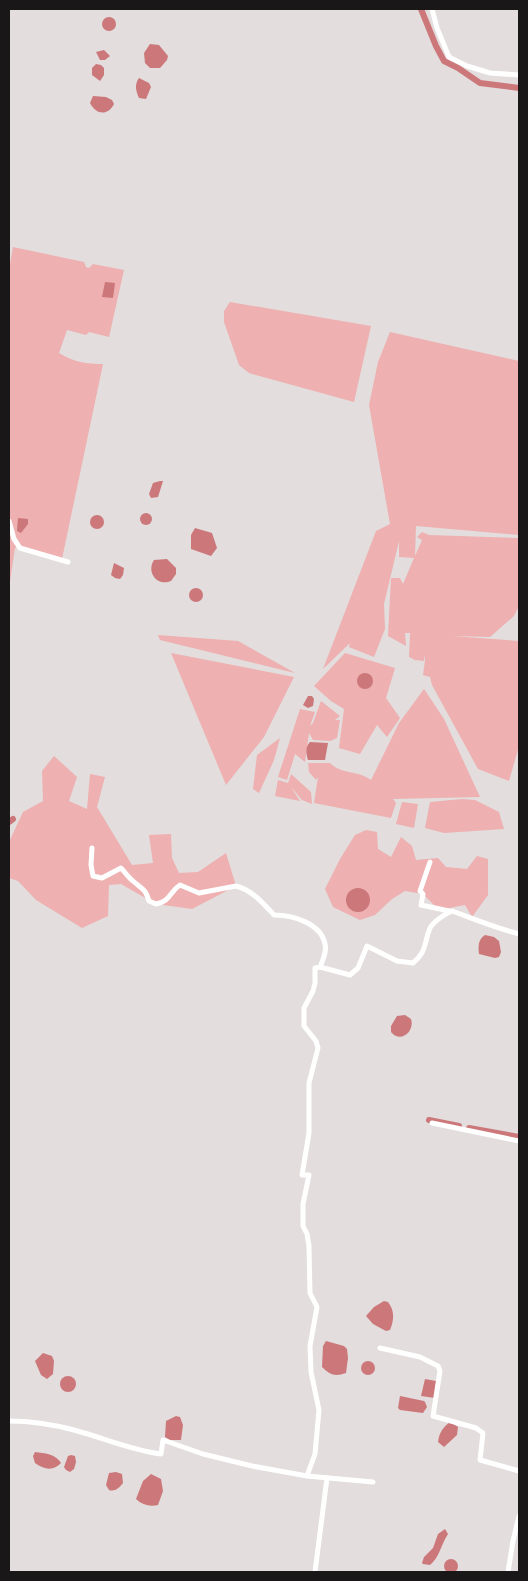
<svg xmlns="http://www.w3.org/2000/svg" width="528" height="1581" viewBox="0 0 528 1581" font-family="Jost,sans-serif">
	<rect width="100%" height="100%" fill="#e3dddd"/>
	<g fill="#eeb0b0">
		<path d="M13 247 84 262 86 267 89 268 93 264 124 270 109 337 89 332 86 335 67 330 59 353C73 362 87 364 103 364L62 559 20 547 14 537 9 517V270Z"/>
		<polygon points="230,302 371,326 354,402 249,373 239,365 224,322 224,311"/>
		<polygon points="390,332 519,361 519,535 416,526 415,556 422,540 417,537 422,532 429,535 519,538 519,606 514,616 490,637 452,636 519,641 519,746 509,781 478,769 432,685 430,677 423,675 425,660 424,655 424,661 415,660 409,657 410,633 405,633 406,646 388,636 391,578 400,578 403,584 414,558 399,557 399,541 384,604 385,629 374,657 349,647 350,643 323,669 376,531 390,524 369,405 378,362"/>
		<polygon points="9,528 18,547 15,548 9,588"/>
		<polygon points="158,635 238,641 295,673 160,640"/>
		<polygon points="171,653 294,677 264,737 226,785"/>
		<polygon points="345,653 395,668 386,698 400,718 387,737 377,725 360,754 339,748 344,709 331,701 314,686"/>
		<path d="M424 689 444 719 480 797 393 799 396 803 391 818 314 803 318 777 316 780 309 772 308 763H330C342 775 358 770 371 780L399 723Z"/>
		<polygon points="321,701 340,716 335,720 340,720 337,738 330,741 313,740 309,733 305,762 295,754 287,780 278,777 300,709 315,712 310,726 313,723"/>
		<polygon points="280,738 274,760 259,793 253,789 257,755"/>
		<polygon points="54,756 77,777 69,801 87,809 90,774 105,777 97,807 132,865 153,863 149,835 171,834 172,858 179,873 198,872 226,853 236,886 192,909 156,904 121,884 109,885 108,916 82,928 36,900 18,881 9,878 9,842 23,812 43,801 42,771"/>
		<polygon points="291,774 311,792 312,804 302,800 291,787 300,801 275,796 278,780 288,783"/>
		<polygon points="462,799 475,800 499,812 504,829 444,833 425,828 430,802"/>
		<polygon points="402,802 418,804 414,828 396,824"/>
		<polygon points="366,830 377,832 378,849 391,857 401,837 412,846 416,860 438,858 446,867 467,869 477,856 488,859 488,895 472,917 465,905 439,910 423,894 405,891 392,899 375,915 360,920 333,907 325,889 340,859 355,835"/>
	</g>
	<g fill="#cc7779">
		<circle cx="109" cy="24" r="7"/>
		<polygon points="150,44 159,45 168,56 167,60 160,68 150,68 145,63 144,53"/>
		<polygon points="104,50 110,56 105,60 100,60 96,52"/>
		<polygon points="96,64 101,65 104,68 104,75 100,81 92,75 92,68"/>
		<path d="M139 78 149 83 151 87 146 99 139 98C136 91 134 85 139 78Z"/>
		<path d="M93 96 106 97 112 100 114 104C108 116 96 115 90 103Z"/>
		<polygon points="105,282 115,283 113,298 102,297"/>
		<polygon points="160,481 163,481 158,497 151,498 149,494 153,483"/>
		<circle cx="146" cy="519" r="6"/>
		<circle cx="97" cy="522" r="7"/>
		<polygon points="18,518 28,519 28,524 21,533 17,531"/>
		<polygon points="195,528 212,533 217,548 211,556 191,549 191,535"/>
		<path d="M167 559 176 568V574L171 581C157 587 146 572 154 560Z"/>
		<polygon points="114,563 124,568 123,575 120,579 115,578 111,575"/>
		<circle cx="196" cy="595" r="7"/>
		<circle cx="365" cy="681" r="8"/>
		<polygon points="308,696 312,696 314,699 313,706 308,708 303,705"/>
		<path d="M310 742 328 743 325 760H308C306 754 305 747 310 742Z"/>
		<circle cx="358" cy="900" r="12"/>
		<path d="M485 935 494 937 499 941 501 952 499 957 495 958 479 954C478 947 478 939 485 935Z"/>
		<path d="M405 1015 411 1019C415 1031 401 1044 391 1032V1026L397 1016Z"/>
		<path d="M384 1301 388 1302C395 1311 394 1320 390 1330L386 1331 373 1324 366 1316 374 1307Z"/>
		<path d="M326 1341 344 1346 347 1349 348 1358 346 1373C335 1377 330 1375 322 1367L323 1346Z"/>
		<polygon points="43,1353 52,1356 54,1361 53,1374 47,1379 41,1375 35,1361"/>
		<circle cx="368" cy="1368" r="7"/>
		<circle cx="68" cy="1384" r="8"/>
		<polygon points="425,1379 436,1381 435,1398 421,1396"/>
		<polygon points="400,1396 424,1401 425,1402 427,1407 423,1413 400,1410 398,1408"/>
		<polygon points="176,1416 180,1417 183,1425 181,1440 170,1440 165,1437 166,1421"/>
		<path d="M450 1422 458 1427 457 1435 444 1447 438 1442C439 1433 443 1427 450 1422Z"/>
		<path d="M35 1452C44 1453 56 1454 61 1463 53 1472 43 1469 35 1463L33 1456Z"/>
		<polygon points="71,1455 75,1456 76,1462 74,1469 70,1472 66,1470 64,1467 68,1456"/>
		<path d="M116 1472 122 1474 123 1483C119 1488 115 1492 109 1490L106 1485 109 1473Z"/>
		<path d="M151 1474 161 1479 163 1491 158 1505C150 1507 142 1505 136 1499L143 1481Z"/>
		<path d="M445 1529 448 1534C441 1544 440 1557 430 1565L423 1564 422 1563 424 1557 433 1548 438 1534Z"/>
		<circle cx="451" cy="1566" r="7"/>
	</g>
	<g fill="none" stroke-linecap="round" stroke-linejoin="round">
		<g stroke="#cc7779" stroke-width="6">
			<polyline points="421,9 436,46 444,61 458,68 480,83 519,88"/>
			<polyline points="9,822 13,819"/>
			<polyline points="429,1120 459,1126"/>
			<polyline points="469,1128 519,1137"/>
		</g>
		<g stroke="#fff" stroke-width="5">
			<polyline points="432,9 437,28 449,57 467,66 490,73 519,75"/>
			<polyline points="9,521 14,539 20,548 68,562"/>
			<path d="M92 848 91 865 93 876 102 878 121 868C125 872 128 877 133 881 142 889 145 888 149 901L156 904C171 901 169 892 180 885L199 893 236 886C252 890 263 903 274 915 292 915 321 923 325 944 327 951 323 960 320 967L315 968V983L313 991 304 1008V1026L316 1041 318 1048 309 1083V1133L302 1175H309L303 1204V1226L307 1234 309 1246 310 1293 317 1307 310 1346 311 1372 319 1410 315 1454 307 1476"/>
			<polyline points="430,862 420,891 423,894 421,905 449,911"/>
			<path d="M320 967 350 975 358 968 367 946 397 961 413 963C427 952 424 942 430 928 434 921 445 914 452 911 474 919 496 928 519 934"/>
			<polyline points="432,1123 519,1141"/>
			<polyline points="380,1348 420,1357 438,1366 440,1371 433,1416 476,1428 483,1433 480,1460 519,1471"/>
			<path d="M9 1421C29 1421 55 1425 74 1430 104 1438 131 1450 161 1454L163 1440 203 1454 252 1466 307 1476 373 1482"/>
			<polyline points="315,1572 327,1478"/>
			<polyline points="508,1572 513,1541 519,1516"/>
		</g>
	</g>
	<rect width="528" height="1581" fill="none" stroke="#191717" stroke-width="20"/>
</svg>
